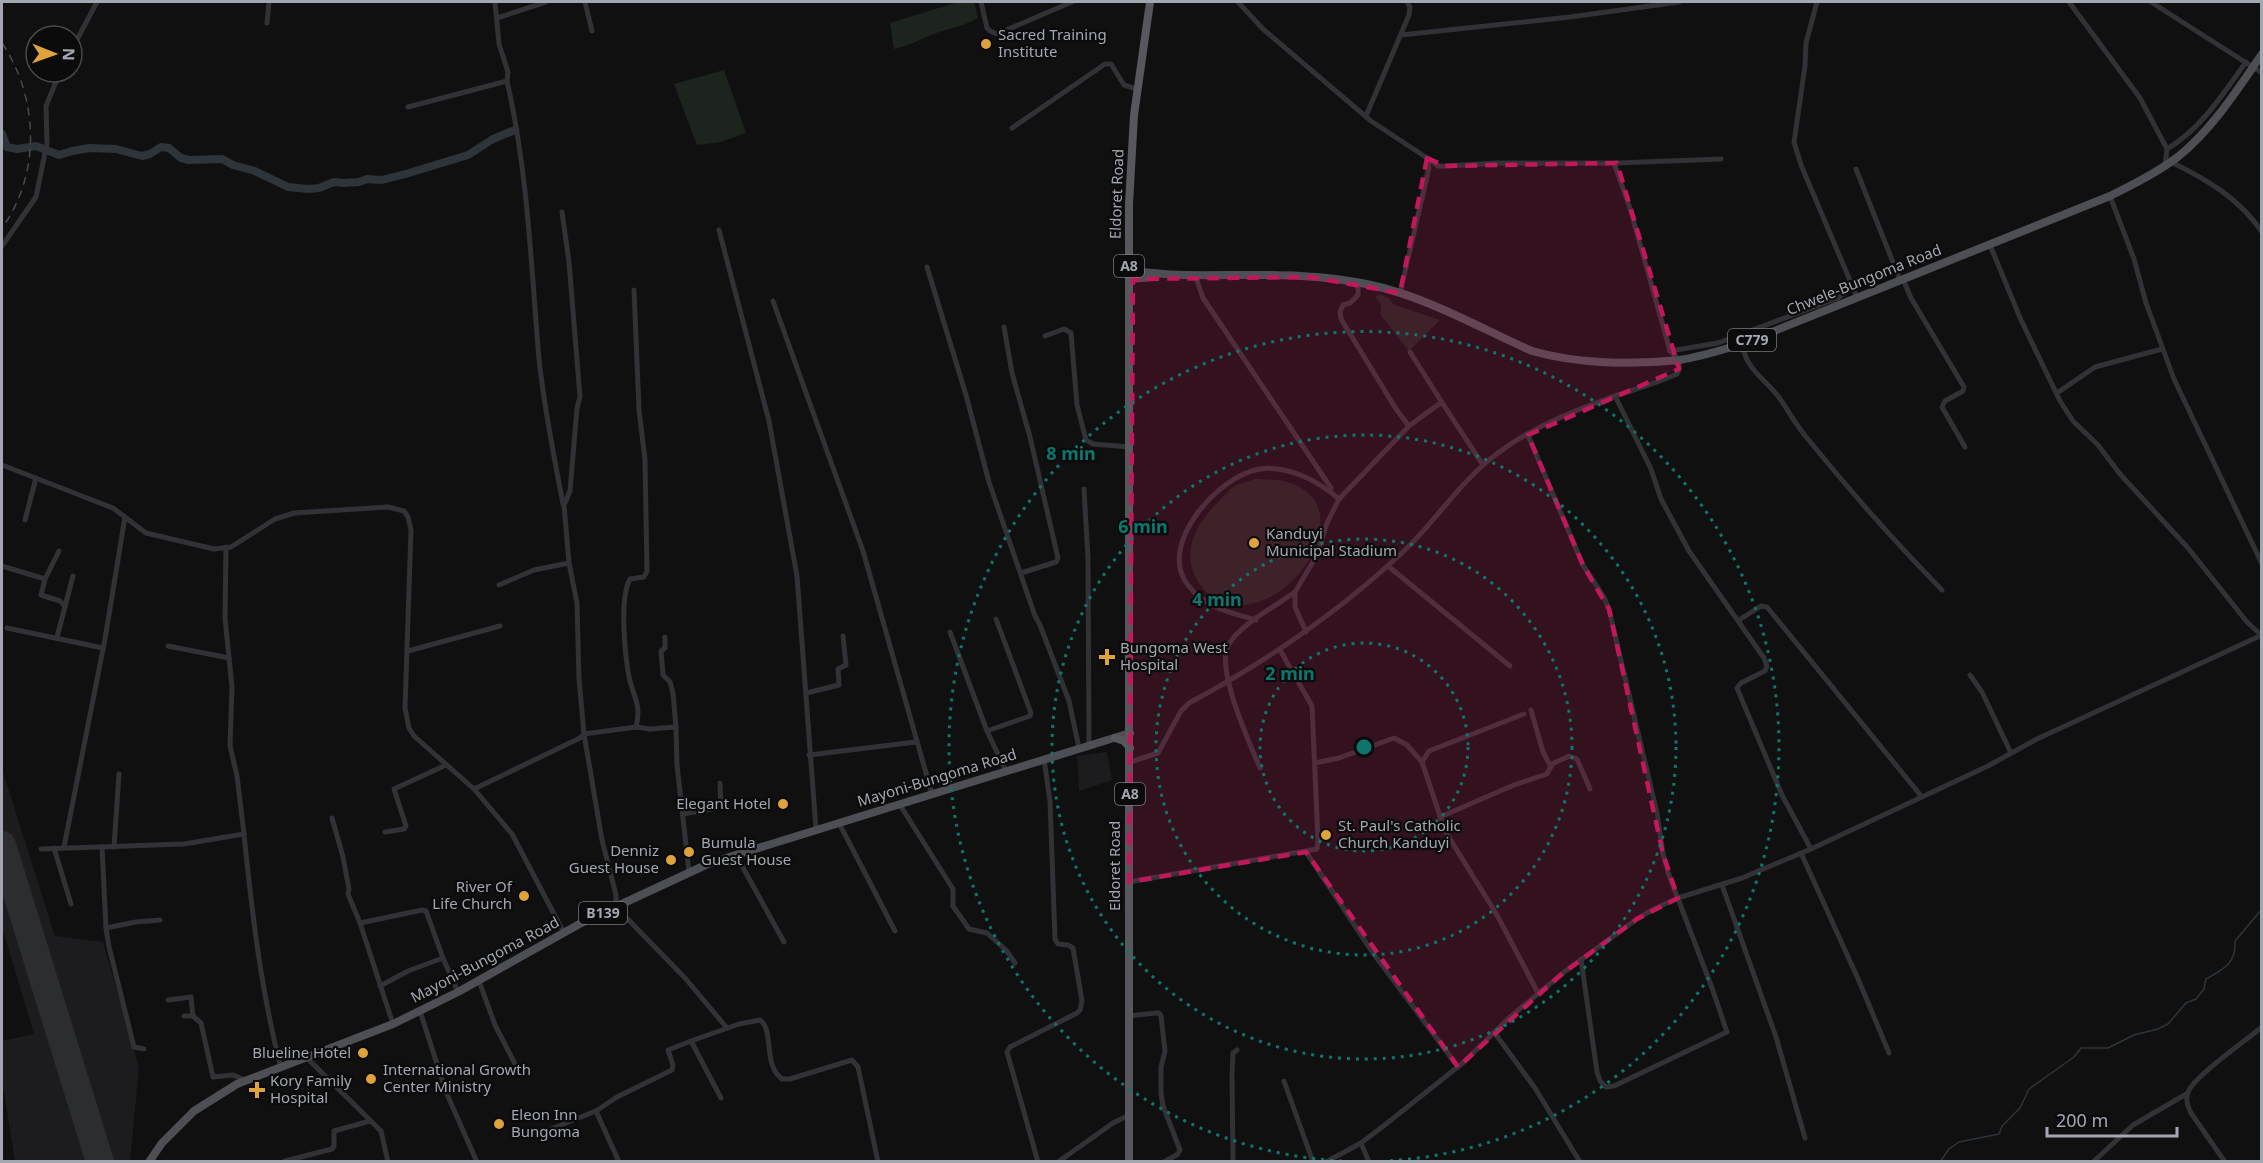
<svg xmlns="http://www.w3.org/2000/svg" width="2263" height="1163" viewBox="0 0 2263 1163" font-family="'Noto Sans',sans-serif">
	<rect width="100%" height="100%" fill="#101011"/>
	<g fill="#1c1c1e">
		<polygon points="1107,752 1112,780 1079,791 1077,756"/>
		<polygon points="2,769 55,936 103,942 139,1068 130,1161 15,1161 2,1079 2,1041 34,1034 2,927"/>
	</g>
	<g fill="#1d231d">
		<path d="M958 2H974L978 18C962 28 943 29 927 37 915 42 907 46 894 49L890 23Z"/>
		<polygon points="724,70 746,133 720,142 697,145 674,84"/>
		<polygon points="1379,294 1389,298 1393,304 1440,320 1409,351 1380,314 1381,304 1375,297"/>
		<path d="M1255 479C1380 475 1301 620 1228 604 1214 601 1204 592 1197 580 1181 551 1196 524 1217 503 1222 498 1228 491 1233 487 1239 483 1248 482 1255 479Z"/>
	</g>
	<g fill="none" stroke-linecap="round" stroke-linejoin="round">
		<path stroke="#2d353a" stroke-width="1.5" d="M1940 1162 1949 1149 1959 1142 1999 1134 2002 1126 2020 1108 2029 1089 2074 1057 2081 1048H2108L2134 1035 2158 1029 2168 1024 2186 1003 2196 999 2204 989 2206 979C2224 969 2236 964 2235 941L2262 909"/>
		<polyline stroke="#2d353a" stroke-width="8" points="2,134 7,147 17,149 36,146 59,155 72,151 89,148 116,149 142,156 150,154 161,147 169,148 181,158 189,160 222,159 233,165 255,171 288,187 309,189 319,188 334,182 344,183 359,182 367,179 382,180 409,173 468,155 493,139 515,130"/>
		<polyline stroke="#2c2d30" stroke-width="28" points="2,845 100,1162"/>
		<g stroke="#323236" stroke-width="5">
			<polyline points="585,2 592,31"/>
			<polyline points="981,2 987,28 990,31 997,34 1072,2"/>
			<polyline points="1238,2 1263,29 1371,121 1427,158 1429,168 1400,293"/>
			<polyline points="1817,2 1806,43 1805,66 1794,142 1801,165 1857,297"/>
			<polyline points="2069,2 2140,98 2167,149 2165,165"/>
			<polyline points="2151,2 2262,73"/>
			<polyline points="497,18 546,2"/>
			<polyline points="267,23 269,2"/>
			<polyline points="1401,35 1570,17 1679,2"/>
			<polyline points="72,49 97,2"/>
			<path d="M507 81C528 172 531 266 539 359 544 408 554 456 563 504"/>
			<polyline points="408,107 507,81 508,72 499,44 495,2"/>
			<polyline points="1366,116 1409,15 1410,7 1407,2"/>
			<polyline points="1012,128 1105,64 1111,64 1124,85 1137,89"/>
			<path d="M2167 149C2201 129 2223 94 2246 62"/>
			<polyline points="1429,159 1438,166 1445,166 1496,163 1617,163"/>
			<path d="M2171 162C2206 179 2239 198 2262 232"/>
			<polyline points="1856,169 1900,280"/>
			<polyline points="2110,196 2134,259 2146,303 2174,379 2262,564"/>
			<polyline points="562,212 569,262 580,397 577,408 570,491 564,505 569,563 577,603 579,679 584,734 602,840 616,895 616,907 685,978 727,1028"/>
			<polyline points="719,230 769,421 797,576 816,829"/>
			<polyline points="1990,245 2021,320 2060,401 2073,421 2098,445 2120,474 2188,548 2247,622 2261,635"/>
			<polyline points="2,246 36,197 47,143 46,106 60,72"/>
			<polyline points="927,267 966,395 989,482 1035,616 1040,625 1069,701 1079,748"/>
			<polyline points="1195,275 1203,298 1331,488"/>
			<polyline points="1903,279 1911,298 1964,387 1963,391 1945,401 1942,407 1965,447"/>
			<polyline points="1358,282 1358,295 1350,303 1343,305 1340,312 1341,319 1396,409 1409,426"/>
			<path d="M634 290 639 410 645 460 647 571 644 577 630 579C619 599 625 654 629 677 633 696 642 705 636 727"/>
			<polyline points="773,301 863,551 932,794"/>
			<polyline points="1004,327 1012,373 1030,437 1058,558 1056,562 1021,573"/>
			<polyline points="1045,336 1064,329 1071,333 1077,405 1086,440 1093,444 1130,447"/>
			<path d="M1742 344C1747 371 1763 377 1778 396 1788 410 1796 425 1807 438 1850 491 1895 542 1942 590"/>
			<polyline points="1670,351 1718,343 1838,298 1853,287"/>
			<polyline points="1410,352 1443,404"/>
			<polyline points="2057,393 2095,367 2162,349"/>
			<polyline points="1615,396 1651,469 1661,499 1689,551 1764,658 1767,666 1765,671 1741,683 1737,688 1782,795 1811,849"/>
			<polyline points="1528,435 1583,565 1604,597 1609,609 1657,813 1663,854 1669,875 1712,988 1727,1032 1614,1086 1606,1087 1600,1081 1597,1072 1581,959"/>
			<polyline points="2,465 113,508 146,533 214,549 231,547 275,519 294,513 388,507 404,511 408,517 411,530 405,708 409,728 414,736 474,789 512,834 564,933"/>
			<polyline points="1084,489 1088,559 1089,745"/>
			<polyline points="25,520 36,478"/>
			<polyline points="226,547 225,618 232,687 230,746 237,776 244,834"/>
			<polyline points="59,551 45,579 41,595 60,601 65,606"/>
			<polyline points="2,566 45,579"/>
			<polyline points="1388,566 1510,666"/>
			<polyline points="499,585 534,570 569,563"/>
			<path d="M1256 620C1231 613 1204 607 1188 585 1156 545 1219 475 1260 469 1289 465 1318 481 1339 499"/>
			<polyline points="1739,620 1761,606 1767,607 1922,797"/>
			<polyline points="7,628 103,648"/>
			<polyline points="950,632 987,731 1006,771"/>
			<polyline points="1306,632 1295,607 1295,592 1316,557 1327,523 1339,499 1409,426 1439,404 1443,404 1483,465"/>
			<polyline points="57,637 73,576"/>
			<polyline points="665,637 665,648 661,651 663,675 670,682 673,693 676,727"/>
			<polyline points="168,646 229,658"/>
			<polyline points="408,651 500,626"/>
			<polyline points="1970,675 1982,692 2011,753"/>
			<polyline points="806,693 839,685 838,669 846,665 843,636"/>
			<polyline points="1531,710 1543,752 1551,767"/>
			<polyline points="1524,714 1429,751 1422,762 1445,831 1497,915 1538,993"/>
			<polyline points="987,731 1030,716 1031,713 996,619"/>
			<polyline points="809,755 916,742"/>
			<path d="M1130 762 1158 753 1181 711 1189 703C1269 660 1342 610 1407 548 1438 518 1463 478 1498 453 1527 431 1570 412 1604 400 1628 391 1653 385 1677 374L1679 369 1680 360 1670 351 1630 208 1615 166 1617 163 1721 159"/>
			<polyline points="1315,763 1339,758 1394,738 1407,745 1422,762"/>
			<path d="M1260 768C1250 744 1214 666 1229 644 1241 624 1276 606 1295 592"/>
			<polyline points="474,789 580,738 584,734 636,727 650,729 676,727 677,765 689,872"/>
			<polyline points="900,805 953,889 953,906 969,929 987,933 1006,950 1015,963"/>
			<polyline points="683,814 712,809 721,804 720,783"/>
			<polyline points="1440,817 1514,785 1547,774 1552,764 1569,756 1577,759 1590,789"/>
			<polyline points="332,818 343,857 349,889 348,894 360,923 422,910 426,911 443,958 458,992"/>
			<polyline points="839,823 895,931"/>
			<polyline points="385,832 404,829 406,826 394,789 446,765"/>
			<polyline points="64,847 105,639 125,517"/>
			<polyline points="102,847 106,928 136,922 160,920"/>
			<polyline points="114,847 119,774"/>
			<polyline points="54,848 71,904"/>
			<path d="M41 849 184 844 244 834C252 913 261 991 281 1068"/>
			<polyline points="1306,852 1373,953 1458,1067"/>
			<polyline points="1801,853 1859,981 1889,1053"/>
			<polyline points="736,855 784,942"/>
			<polyline points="1129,882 1317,849 1318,840 1312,706 1280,650"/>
			<polyline points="1722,885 1776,1037 1805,1138"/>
			<polyline points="360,923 393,1024"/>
			<polyline points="106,928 109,947 134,1047 144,1049"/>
			<polyline points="479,981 495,1025 515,1064"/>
			<polyline points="380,986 408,971 443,958"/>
			<polyline points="168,1000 191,997 193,1016"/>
			<polyline points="420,1011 446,1092 477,1162"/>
			<polyline points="184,1016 193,1016 201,1023 213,1077 233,1075 245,1080"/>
			<polyline points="1129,1016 1155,1013 1159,1013 1161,1016 1165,1051 1161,1067 1161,1093 1163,1106 1180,1150 1178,1154 1164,1162"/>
			<polyline points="1494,1032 1535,1088 1580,1162"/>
			<path d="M691 1041 739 1024 760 1020C775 1031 762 1064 782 1079H790L852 1060 858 1067 878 1162"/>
			<polyline points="307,1058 381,1131 388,1162"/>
			<polyline points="1284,1081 1313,1162"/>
			<polyline points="596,1111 619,1162"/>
			<polyline points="551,1129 596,1111 617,1097 672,1070 673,1065 668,1050 691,1041 721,1098"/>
			<polyline points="1361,1143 1369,1162"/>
			<polyline points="285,1161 332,1149 334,1146 334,1131 370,1121"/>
			<polyline points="1038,1162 1007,1052 1010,1047 1077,1013 1080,1010 1082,1001 1073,948 1068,945 1058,944 1055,939 1050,801 1044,759"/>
			<polyline points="1058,1162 1113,1123 1129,1115"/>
			<polyline points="1233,1162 1232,1074 1233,1053 1237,1050"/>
			<polyline points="1326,1162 1361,1143 1386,1124 1464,1062 1509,1018 1563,973 1637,919 1654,909 1678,898 1742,878 1811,849 1988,766 2037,739 2262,635"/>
			<polyline points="2093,1162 2133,1125 2188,1093"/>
			<path d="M2225 1162 2191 1113C2187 1105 2185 1098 2189 1090 2198 1074 2245 1041 2262 1027"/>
		</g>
		<g stroke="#4e4f55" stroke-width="8">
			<path d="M1129 271C1147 272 1165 275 1184 275 1246 276 1310 271 1371 285 1427 297 1480 328 1532 351 1577 364 1633 365 1679 360 1700 357 1722 350 1742 344L2110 196C2134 184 2158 172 2179 156 2213 128 2237 90 2262 54"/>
			<polyline points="1129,279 1155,277"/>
			<polyline points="149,1162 162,1143 194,1111 237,1084 393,1024 458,992 583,922 710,863 1130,733"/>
		</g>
		<g stroke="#56585e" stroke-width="8">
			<polyline points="1115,738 1124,741 1130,748"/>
			<polyline points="1129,1162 1129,204 1134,115 1150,2"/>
		</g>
		<path stroke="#494a4f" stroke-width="1.5" stroke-dasharray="8 6" stroke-linecap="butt" d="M2 43C39 98 41 174 2 228"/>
	</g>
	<path fill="#c2185b" fill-opacity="0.2" stroke="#c2185b" stroke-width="4.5" stroke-dasharray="12 8" stroke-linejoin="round" d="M1427 158 1445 166 1617 163 1679 369 1528 435 1583 565 1609 609 1663 854 1678 898 1637 919 1563 973 1458 1067 1306 852 1129 882 1133 279 1311 277 1400 293Z"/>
	<g fill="none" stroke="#0f766e" stroke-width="3" stroke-dasharray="3 6">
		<circle cx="1364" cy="747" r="104"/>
		<circle cx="1364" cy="747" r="208"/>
		<circle cx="1364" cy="747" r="312"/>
		<path d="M1342 1161A415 415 0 1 1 1386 1161"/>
	</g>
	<g fill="#dea33b" stroke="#0b0b0c" stroke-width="2">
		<circle cx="986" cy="44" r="6"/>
		<circle cx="1254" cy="543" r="6"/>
		<path d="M1104 648h6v6h6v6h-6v6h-6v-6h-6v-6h6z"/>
		<circle cx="783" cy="804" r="6"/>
		<circle cx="1326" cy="835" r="6"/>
		<circle cx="689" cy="852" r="6"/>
		<circle cx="671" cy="860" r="6"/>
		<circle cx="524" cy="896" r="6"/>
		<circle cx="363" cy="1053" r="6"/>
		<circle cx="371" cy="1079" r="6"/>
		<path d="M254 1081h6v6h6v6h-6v6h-6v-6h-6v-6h6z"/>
		<circle cx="499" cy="1124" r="6"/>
	</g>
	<g text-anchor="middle" stroke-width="4.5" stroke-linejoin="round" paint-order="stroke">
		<g fill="#0b0b0c" stroke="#757880" stroke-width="1.5">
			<rect x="1114" y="255" width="30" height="22" rx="4.5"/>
			<rect x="1728" y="329" width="48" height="22" rx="4.5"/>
			<rect x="1115" y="783" width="30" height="22" rx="4.5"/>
			<rect x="579" y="902" width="48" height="22" rx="4.5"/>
		</g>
		<g font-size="14" font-weight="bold" fill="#a3a7b1">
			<text x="1129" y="271">A8</text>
			<text x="1752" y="345">C779</text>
			<text x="1130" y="799">A8</text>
			<text x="603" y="918">B139</text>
		</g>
		<g font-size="15" fill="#a3a7b1" stroke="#0b0b0c" text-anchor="start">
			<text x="998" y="40">Sacred Training<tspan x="998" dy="17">Institute</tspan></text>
			<text x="1266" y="539">Kanduyi<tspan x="1266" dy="17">Municipal Stadium</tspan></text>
			<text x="1120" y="653">Bungoma West<tspan x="1120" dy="17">Hospital</tspan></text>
			<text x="771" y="809" text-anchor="end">Elegant Hotel</text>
			<text x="1338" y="831">St. Paul's Catholic<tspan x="1338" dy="17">Church Kanduyi</tspan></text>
			<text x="701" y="848">Bumula<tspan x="701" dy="17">Guest House</tspan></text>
			<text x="659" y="856" text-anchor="end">Denniz<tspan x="659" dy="17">Guest House</tspan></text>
			<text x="512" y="892" text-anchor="end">River Of<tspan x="512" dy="17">Life Church</tspan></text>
			<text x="351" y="1058" text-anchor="end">Blueline Hotel</text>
			<text x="383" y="1075">International Growth<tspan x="383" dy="17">Center Ministry</tspan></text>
			<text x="270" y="1086">Kory Family<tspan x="270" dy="17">Hospital</tspan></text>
			<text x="511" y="1120">Eleon Inn<tspan x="511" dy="17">Bungoma</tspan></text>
		</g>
		<g font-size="15" fill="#a3a7b1" stroke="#0b0b0c">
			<text transform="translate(1117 194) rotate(-88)" y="5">Eldoret Road</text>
			<text transform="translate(1864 280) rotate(-22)" y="5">Chwele-Bungoma Road</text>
			<text transform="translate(937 778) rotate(-17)" y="5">Mayoni-Bungoma Road</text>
			<text transform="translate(1115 866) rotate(-90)" y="5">Eldoret Road</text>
			<text transform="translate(485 960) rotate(-28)" y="5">Mayoni-Bungoma Road</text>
		</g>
	</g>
	<circle cx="1364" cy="747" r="9" fill="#0f766e" stroke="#0b0b0c" stroke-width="3"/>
	<g font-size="18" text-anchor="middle" font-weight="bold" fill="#0f766e" stroke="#0b0b0c" stroke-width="4.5" stroke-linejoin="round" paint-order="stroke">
		<text x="1071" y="460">8 min</text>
		<text x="1143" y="533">6 min</text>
		<text x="1217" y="606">4 min</text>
		<text x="1290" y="680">2 min</text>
	</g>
	<rect width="2263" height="1163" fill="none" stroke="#a3a7b1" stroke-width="6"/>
	<g transform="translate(54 54) rotate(91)"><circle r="28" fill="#0b0b0c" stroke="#48494e" stroke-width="1.5"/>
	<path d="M0-4.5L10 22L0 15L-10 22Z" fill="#dea33b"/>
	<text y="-9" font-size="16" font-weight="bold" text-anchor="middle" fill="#a3a7b1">N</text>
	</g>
	<path d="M2047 1127v9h130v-9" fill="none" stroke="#a3a7b1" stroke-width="3"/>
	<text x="2056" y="1127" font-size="18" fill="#a3a7b1" stroke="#0b0b0c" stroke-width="4.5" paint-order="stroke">200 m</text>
</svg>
